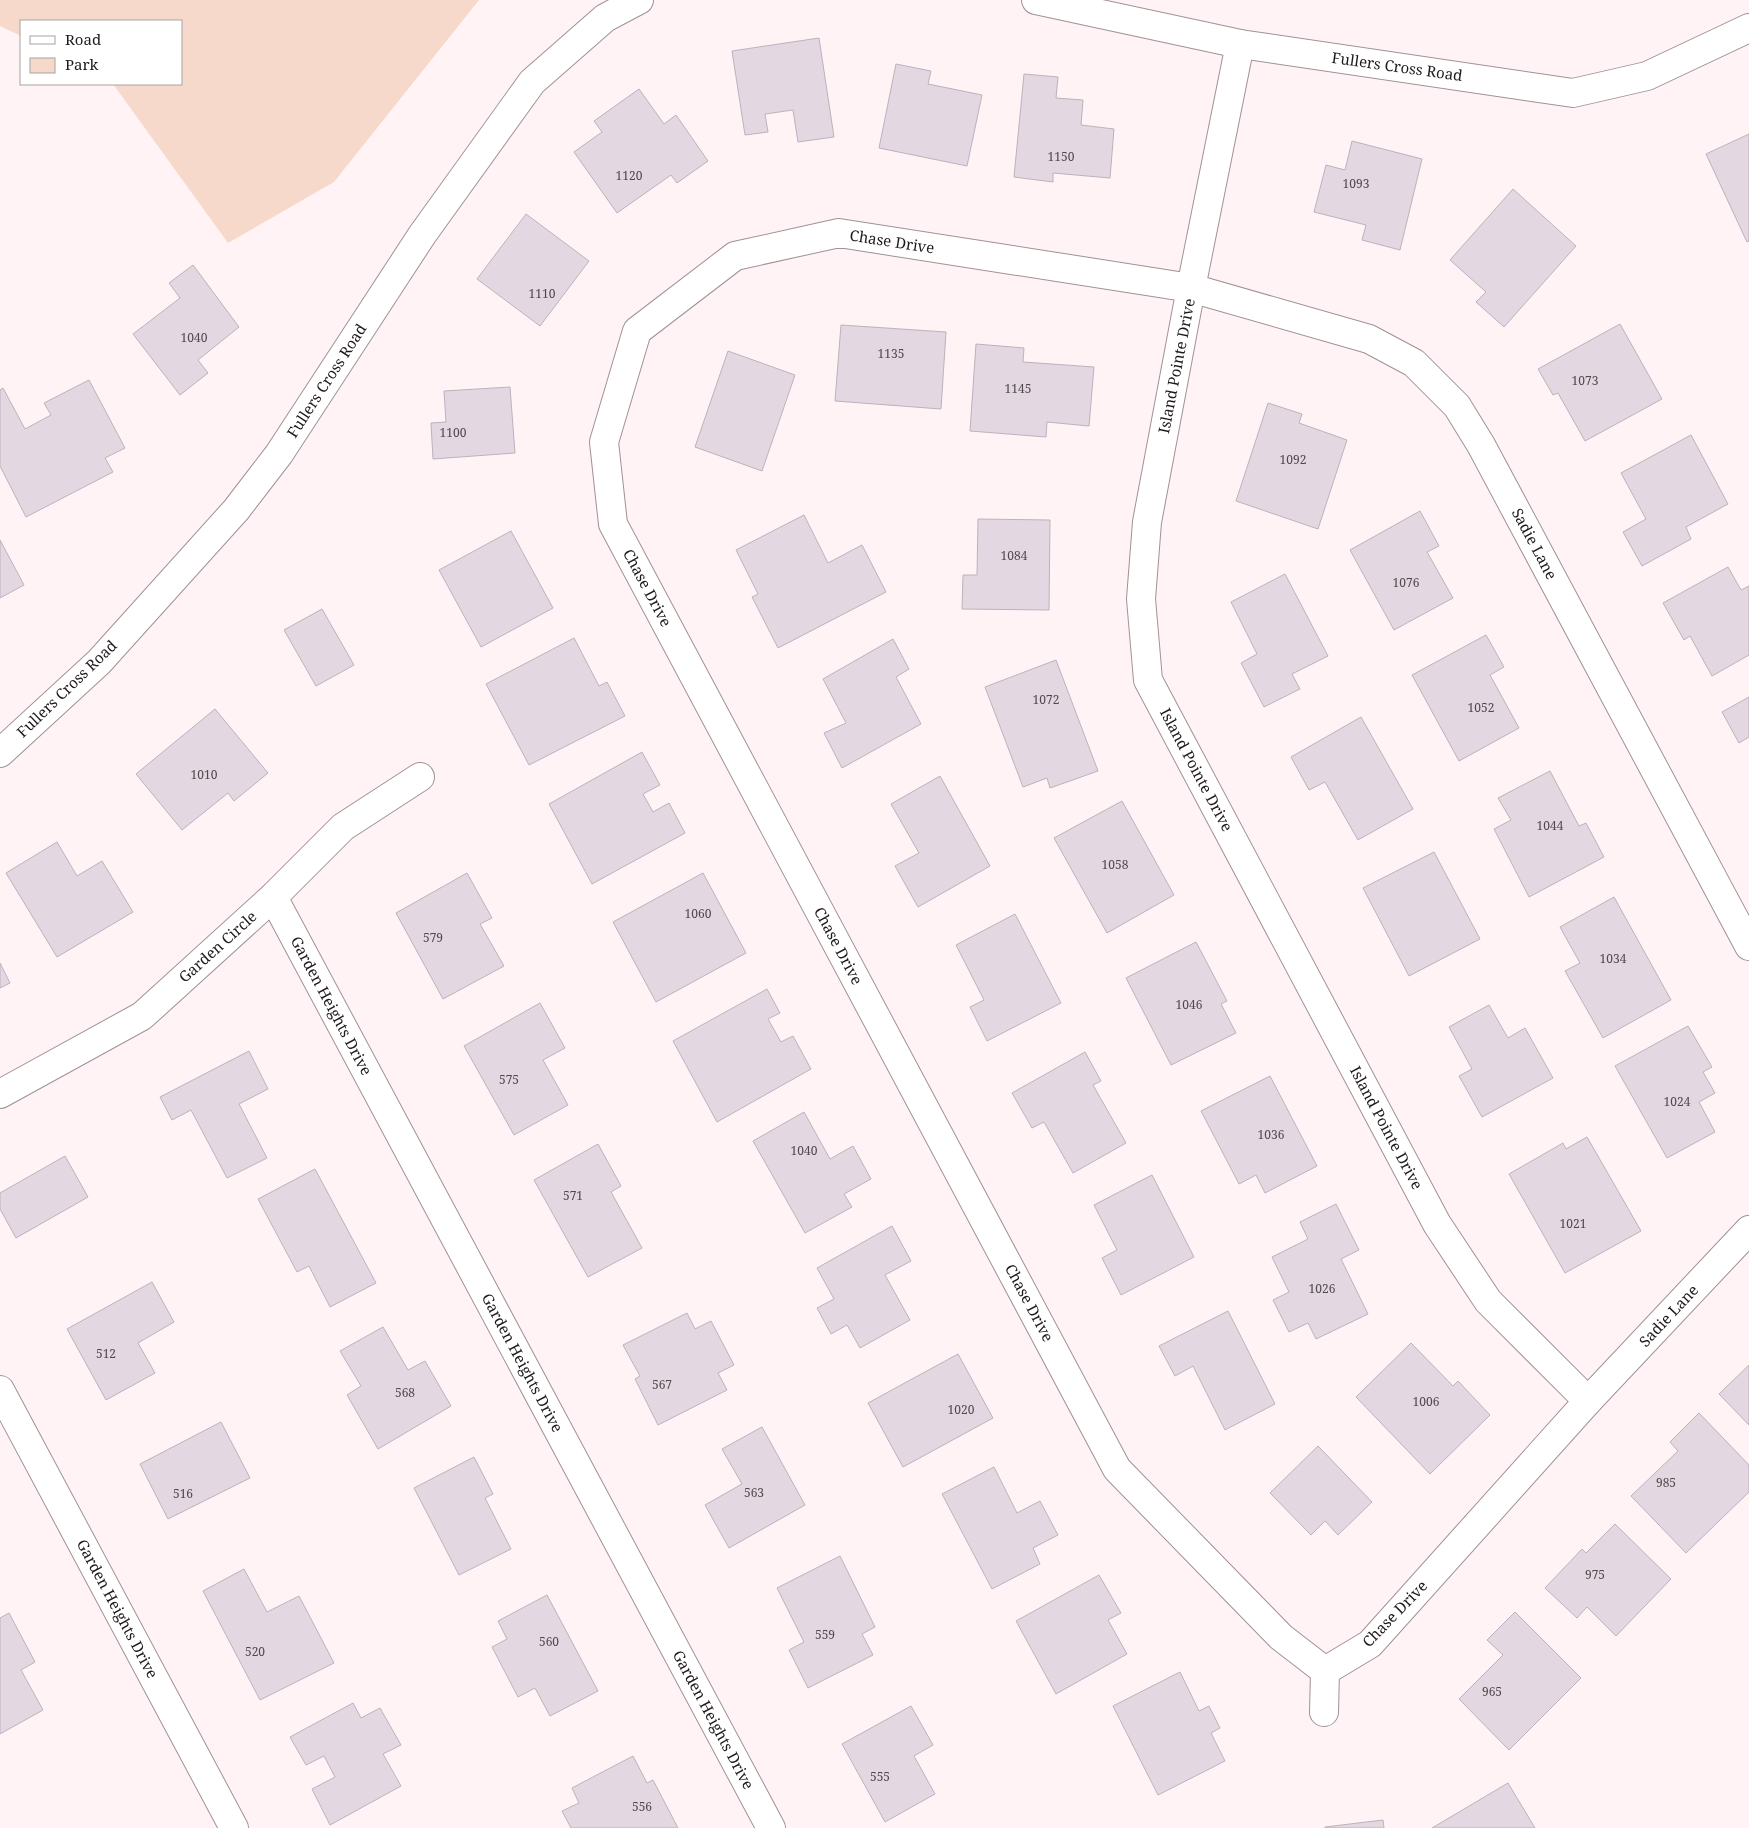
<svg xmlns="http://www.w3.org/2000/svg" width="1749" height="1828" viewBox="0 0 1749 1828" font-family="'Noto Serif',serif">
	<rect width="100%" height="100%" fill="#fff3f6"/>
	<polygon fill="#f7d9cb" points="0,0 479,0 334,182 228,243 113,84 181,84 181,21 21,21 21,36 0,26"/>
	<g fill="#e3d8e1" stroke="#bdb2bb">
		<polygon points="819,38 834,137 798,142 793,110 765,114 768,132 745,135 732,51"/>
		<polygon points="896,64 931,71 928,84 982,95 967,166 879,148"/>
		<polygon points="1024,74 1058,77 1056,98 1083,100 1081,125 1114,129 1110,178 1053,173 1053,182 1014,177"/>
		<polygon points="639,89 664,124 676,115 708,161 677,183 671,175 617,213 574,152 602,132 594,121"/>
		<polygon points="1749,134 1749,241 1747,242 1706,154"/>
		<polygon points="1352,141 1422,159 1400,250 1362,240 1366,225 1314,212 1326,165 1345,170"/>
		<polygon points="1513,189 1576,246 1504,327 1476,302 1486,292 1450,260"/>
		<polygon points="526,214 589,261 540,326 477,279"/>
		<polygon points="193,265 239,327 198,360 208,373 180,395 133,334 180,298 169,283"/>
		<polygon points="1620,324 1662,399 1585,441 1558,393 1553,395 1538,369"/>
		<polygon points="841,325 946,332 941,409 835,401"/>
		<polygon points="976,344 1024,348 1023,362 1094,367 1089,426 1047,422 1046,437 970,431"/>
		<polygon points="728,351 795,375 762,471 695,447"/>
		<polygon points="89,380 125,448 105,458 113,472 26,517 0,466 0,390 3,388 25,429 51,415 44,403"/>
		<polygon points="510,387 515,453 433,459 431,423 446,422 444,391"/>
		<polygon points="1268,403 1302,414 1299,423 1347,440 1318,529 1236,501"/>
		<polygon points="1691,435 1728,504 1686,527 1691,539 1642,566 1623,532 1646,519 1621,473"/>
		<polygon points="1420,511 1439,546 1427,552 1453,598 1394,630 1350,550"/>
		<polygon points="804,515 828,563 862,545 886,592 778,648 752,597 758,594 736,550"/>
		<polygon points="978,519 1050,520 1049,610 962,609 963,575 977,575"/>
		<polygon points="511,531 553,608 481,647 439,570"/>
		<polygon points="0,540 24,585 0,598"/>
		<polygon points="1728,567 1741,590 1749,586 1749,655 1712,676 1690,636 1684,640 1663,603"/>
		<polygon points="1285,574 1328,656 1292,674 1300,689 1264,707 1241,663 1257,654 1231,602"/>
		<polygon points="322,609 354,665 316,686 284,630"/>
		<polygon points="1486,635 1504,667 1490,675 1519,728 1459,761 1412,675"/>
		<polygon points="574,638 599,686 607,682 625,716 529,765 486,684"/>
		<polygon points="893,639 909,669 896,677 921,724 842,768 824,733 846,723 823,679"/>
		<polygon points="1056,660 1098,771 1050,788 1047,778 1023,787 985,687"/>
		<polygon points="1749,697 1749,737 1739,743 1722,712"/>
		<polygon points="215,709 268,773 234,801 228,793 182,830 136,774"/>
		<polygon points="1361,717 1413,809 1358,840 1325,782 1309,790 1291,757"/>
		<polygon points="642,752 660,785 643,794 653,812 669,803 685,833 592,884 549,804"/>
		<polygon points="1550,771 1579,826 1586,823 1604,857 1529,897 1494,829 1511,820 1498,798"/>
		<polygon points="940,776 990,866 918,907 895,866 919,853 891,804"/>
		<polygon points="1122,801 1174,895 1107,933 1054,838"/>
		<polygon points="57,842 77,876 102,861 133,912 57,957 6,873"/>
		<polygon points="1434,852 1480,939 1409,976 1363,888"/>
		<polygon points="467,873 492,918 480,924 504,966 443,999 396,913"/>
		<polygon points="703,873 746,953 656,1002 613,922"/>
		<polygon points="1614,897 1671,1000 1603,1038 1565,971 1580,963 1560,927"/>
		<polygon points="1015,914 1061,1003 987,1041 970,1007 984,1000 956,945"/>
		<polygon points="1196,942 1227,1001 1221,1004 1236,1033 1171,1065 1126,978"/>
		<polygon points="0,963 10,983 0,988"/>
		<polygon points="767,989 780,1013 768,1019 781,1042 793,1036 811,1069 717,1122 673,1041"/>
		<polygon points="540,1003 565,1048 543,1060 568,1105 514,1135 464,1046"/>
		<polygon points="1489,1005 1508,1038 1525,1028 1553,1078 1482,1117 1459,1076 1472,1069 1449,1027"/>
		<polygon points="1688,1026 1712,1067 1703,1072 1715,1093 1699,1102 1715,1132 1667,1158 1615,1066"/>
		<polygon points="249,1051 268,1089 239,1104 267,1158 227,1178 191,1110 172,1120 160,1097"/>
		<polygon points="1085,1052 1101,1081 1093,1085 1126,1143 1073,1173 1044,1122 1032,1128 1012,1093"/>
		<polygon points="1270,1076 1317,1166 1265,1193 1256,1175 1239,1184 1201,1111"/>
		<polygon points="804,1112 830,1159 853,1146 871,1179 844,1194 852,1207 805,1233 753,1141"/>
		<polygon points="1587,1137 1641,1231 1565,1273 1509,1174 1563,1143 1566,1149"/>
		<polygon points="598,1144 621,1186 611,1192 642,1248 588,1277 534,1180"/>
		<polygon points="65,1156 88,1197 16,1238 0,1209 0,1193"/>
		<polygon points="315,1169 376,1283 330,1307 309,1266 297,1272 258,1199"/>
		<polygon points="1152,1175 1194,1257 1121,1295 1102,1258 1117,1250 1094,1205"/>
		<polygon points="1336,1204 1359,1250 1341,1259 1368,1314 1316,1339 1308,1323 1289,1332 1273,1300 1289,1292 1272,1257 1308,1239 1300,1222"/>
		<polygon points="892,1226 911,1261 885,1275 910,1320 860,1348 847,1325 831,1334 817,1308 834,1299 817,1268"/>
		<polygon points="152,1282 174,1322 138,1343 155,1373 106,1400 67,1329"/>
		<polygon points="1228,1311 1275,1404 1225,1430 1193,1366 1175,1376 1159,1346"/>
		<polygon points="687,1313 695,1329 711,1321 734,1365 718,1373 727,1390 658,1425 635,1379 640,1376 623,1345"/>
		<polygon points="383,1327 408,1370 425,1361 451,1406 378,1449 347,1395 361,1386 340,1351"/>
		<polygon points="1411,1343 1453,1386 1458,1381 1490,1415 1430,1474 1356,1397"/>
		<polygon points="958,1354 993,1418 903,1467 868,1403"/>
		<polygon points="1749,1365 1749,1425 1719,1394"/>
		<polygon points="1699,1413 1749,1465 1749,1492 1686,1553 1631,1496 1678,1451 1670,1442"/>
		<polygon points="221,1422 250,1478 168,1519 140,1464"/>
		<polygon points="762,1427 805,1505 729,1548 705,1505 742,1484 722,1449"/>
		<polygon points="1318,1446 1372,1502 1338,1535 1325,1521 1311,1535 1270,1493"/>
		<polygon points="474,1457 493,1494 485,1498 511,1549 459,1575 414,1488"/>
		<polygon points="994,1467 1017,1513 1040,1501 1058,1535 1033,1548 1040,1564 992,1589 942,1494"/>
		<polygon points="1615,1524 1671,1579 1616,1636 1587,1607 1577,1618 1545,1588 1582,1549 1586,1553"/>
		<polygon points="840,1556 875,1627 862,1634 873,1655 808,1688 789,1650 804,1642 777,1588"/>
		<polygon points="244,1569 267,1612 299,1596 334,1663 260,1700 203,1591"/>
		<polygon points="1099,1575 1121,1613 1108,1620 1127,1654 1056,1694 1016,1621"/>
		<polygon points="547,1595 598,1691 550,1716 535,1688 518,1697 492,1647 507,1639 498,1621"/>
		<polygon points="1515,1612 1581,1678 1509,1750 1459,1699 1503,1655 1487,1640"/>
		<polygon points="9,1613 35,1662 21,1670 43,1710 0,1734 0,1618"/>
		<polygon points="1180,1672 1199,1711 1209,1706 1220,1728 1211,1733 1225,1761 1158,1795 1113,1706"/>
		<polygon points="353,1703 361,1718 380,1708 401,1745 383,1754 401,1786 330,1825 312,1789 335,1777 324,1756 306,1765 290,1737"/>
		<polygon points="911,1706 933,1745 914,1756 935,1794 885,1822 842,1744"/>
		<polygon points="633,1756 647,1783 653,1780 678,1828 571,1828 562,1811 579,1803 572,1788"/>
		<polygon points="1508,1783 1535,1828 1432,1828"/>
		<polygon points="1383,1820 1384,1828 1325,1828 1325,1827"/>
	</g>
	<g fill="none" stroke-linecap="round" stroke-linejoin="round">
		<g stroke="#a09297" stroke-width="30">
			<g id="minor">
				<polyline points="1036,0 1240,44 1573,93 1647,76 1749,28"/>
				<polyline points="1240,44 1191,288 1147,522 1141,599 1148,680 1437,1224 1488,1301 1588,1401"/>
				<polyline points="0,753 99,662 236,510 279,454 422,235 532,82 605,18 639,0"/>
				<polyline points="273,897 771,1828"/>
				<polyline points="1749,946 1481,445 1457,406 1414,363 1369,339 1191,288 839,233 735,256 637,331 604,442 613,524 1117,1469 1281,1637 1325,1671 1370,1644 1588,1401 1749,1230"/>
				<polyline points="0,1094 142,1016 273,897 343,827 420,777"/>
				<polyline points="0,1390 234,1828"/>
				<polyline points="1324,1712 1325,1671"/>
			</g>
		</g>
		<use href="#minor" stroke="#fff" stroke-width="28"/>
	</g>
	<g text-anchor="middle" stroke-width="4" stroke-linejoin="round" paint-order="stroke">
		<g font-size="12" fill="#4f494c">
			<text x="1061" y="161">1150</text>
			<text x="629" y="180">1120</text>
			<text x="1356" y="188">1093</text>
			<text x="542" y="298">1110</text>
			<text x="194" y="342">1040</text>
			<text x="891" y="358">1135</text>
			<text x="1585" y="385">1073</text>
			<text x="1018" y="393">1145</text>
			<text x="453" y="437">1100</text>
			<text x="1293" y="464">1092</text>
			<text x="1014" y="560">1084</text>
			<text x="1406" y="587">1076</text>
			<text x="1046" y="704">1072</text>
			<text x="1481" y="712">1052</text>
			<text x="204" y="779">1010</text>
			<text x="1550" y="830">1044</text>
			<text x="1115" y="869">1058</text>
			<text x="698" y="918">1060</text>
			<text x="433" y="942">579</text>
			<text x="1613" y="963">1034</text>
			<text x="1189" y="1009">1046</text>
			<text x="509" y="1084">575</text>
			<text x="1677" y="1106">1024</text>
			<text x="1271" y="1139">1036</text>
			<text x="804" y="1155">1040</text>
			<text x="573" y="1200">571</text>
			<text x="1573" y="1228">1021</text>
			<text x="1322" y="1293">1026</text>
			<text x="106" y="1358">512</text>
			<text x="662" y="1389">567</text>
			<text x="405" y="1397">568</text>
			<text x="1426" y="1406">1006</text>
			<text x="961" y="1414">1020</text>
			<text x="1666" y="1487">985</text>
			<text x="754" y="1497">563</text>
			<text x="183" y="1498">516</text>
			<text x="1595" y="1579">975</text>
			<text x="825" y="1639">559</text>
			<text x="549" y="1646">560</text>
			<text x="255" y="1656">520</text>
			<text x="1492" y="1696">965</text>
			<text x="880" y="1781">555</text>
			<text x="642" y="1811">556</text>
		</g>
		<g font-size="15" fill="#1e191a" stroke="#fff">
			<text transform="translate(1397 67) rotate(8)" y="5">Fullers Cross Road</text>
			<text transform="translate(892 242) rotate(9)" y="5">Chase Drive</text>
			<text transform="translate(1177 366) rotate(-79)" y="5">Island Pointe Drive</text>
			<text transform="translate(327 381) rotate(-57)" y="5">Fullers Cross Road</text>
			<text transform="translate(1534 544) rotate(62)" y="5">Sadie Lane</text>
			<text transform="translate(647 588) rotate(62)" y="5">Chase Drive</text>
			<text transform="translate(67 689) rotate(-44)" y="5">Fullers Cross Road</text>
			<text transform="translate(1196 770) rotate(62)" y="5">Island Pointe Drive</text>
			<text transform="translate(838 946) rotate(62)" y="5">Chase Drive</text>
			<text transform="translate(218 947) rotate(-42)" y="5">Garden Circle</text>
			<text transform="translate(331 1006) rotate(62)" y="5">Garden Heights Drive</text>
			<text transform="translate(1386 1128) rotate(62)" y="5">Island Pointe Drive</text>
			<text transform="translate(1029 1303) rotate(62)" y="5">Chase Drive</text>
			<text transform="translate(1669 1316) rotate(-47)" y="5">Sadie Lane</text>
			<text transform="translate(522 1363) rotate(62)" y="5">Garden Heights Drive</text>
			<text transform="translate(117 1609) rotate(62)" y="5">Garden Heights Drive</text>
			<text transform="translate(1395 1614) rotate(-46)" y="5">Chase Drive</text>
			<text transform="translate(713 1720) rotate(62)" y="5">Garden Heights Drive</text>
		</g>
	</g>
	<rect x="20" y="20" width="162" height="65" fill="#ffffff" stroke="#a5a3a3"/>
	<rect x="30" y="36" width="25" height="8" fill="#ffffff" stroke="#a5a3a3"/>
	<text x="65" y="45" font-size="15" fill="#1e191a">Road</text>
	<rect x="30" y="58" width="25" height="15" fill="#f7d9cb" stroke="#a5a3a3"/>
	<text x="65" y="70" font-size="15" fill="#1e191a">Park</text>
</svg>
